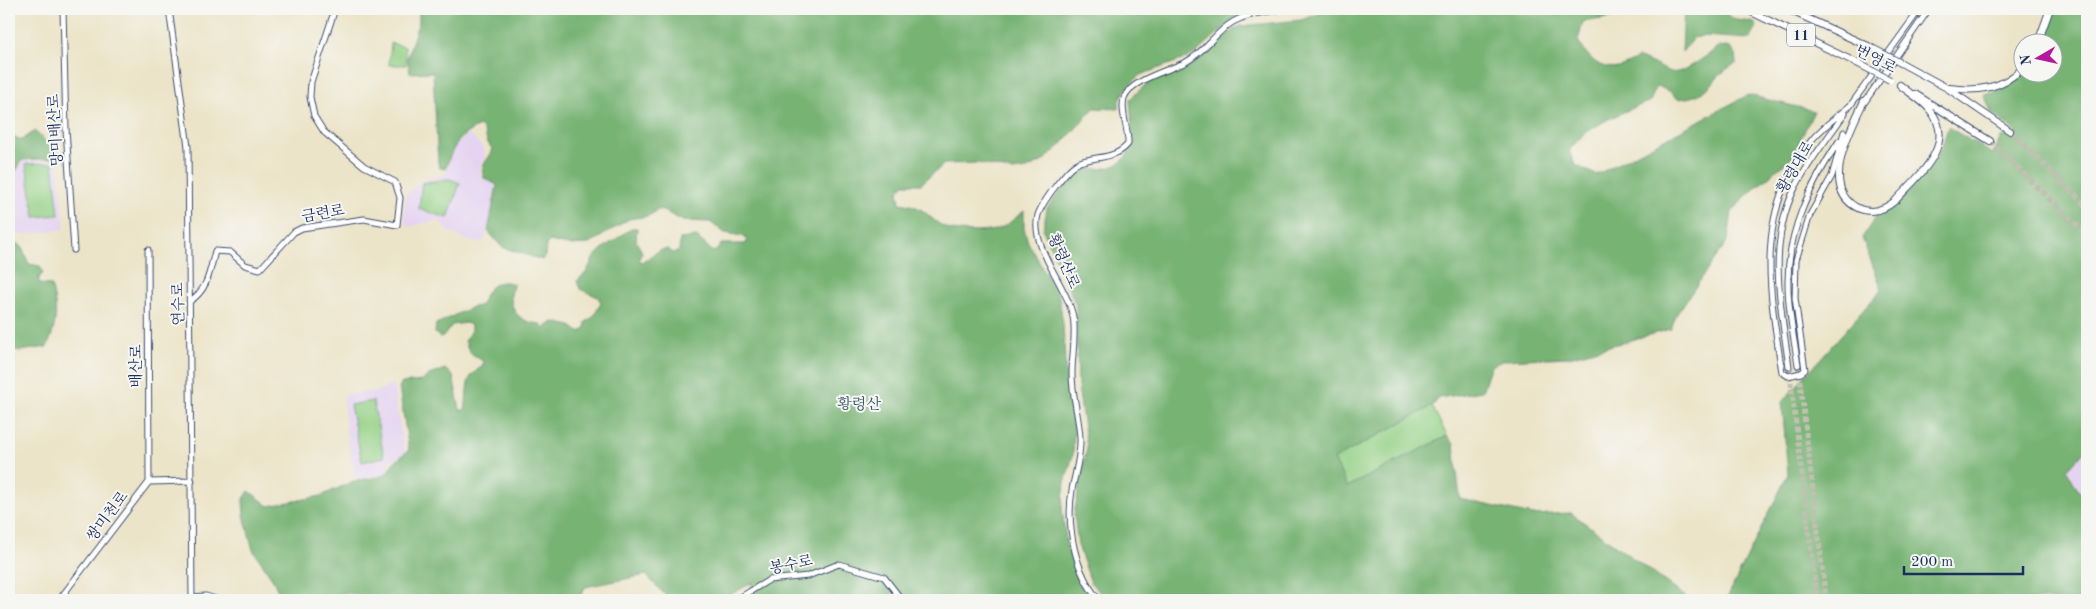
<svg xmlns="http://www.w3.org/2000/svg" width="2096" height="609" font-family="'Old Standard TT','Noto Serif KR',serif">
<rect width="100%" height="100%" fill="#f6f6f2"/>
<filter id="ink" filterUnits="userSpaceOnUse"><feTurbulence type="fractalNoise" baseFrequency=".02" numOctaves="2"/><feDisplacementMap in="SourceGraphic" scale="10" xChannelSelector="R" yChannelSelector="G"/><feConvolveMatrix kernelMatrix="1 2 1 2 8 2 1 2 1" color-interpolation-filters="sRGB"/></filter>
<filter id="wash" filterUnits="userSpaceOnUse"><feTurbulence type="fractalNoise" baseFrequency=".0096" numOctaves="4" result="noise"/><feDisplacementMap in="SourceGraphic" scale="20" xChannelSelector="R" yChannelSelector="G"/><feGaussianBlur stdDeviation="1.12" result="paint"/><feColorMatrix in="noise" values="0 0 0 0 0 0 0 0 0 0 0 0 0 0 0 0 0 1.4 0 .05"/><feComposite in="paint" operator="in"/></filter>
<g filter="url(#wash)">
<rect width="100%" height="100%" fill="#ece4c8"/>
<path fill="#e5d3f1" d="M469,134L482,147L486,158L481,163L480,177L492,183L496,189L486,236L482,243L468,241L448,231L439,220L408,227L404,219L406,194L423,180L445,175L454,146Z
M23,161H57L65,229L33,234L11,235L9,174L17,172Z
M393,383L405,454L389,462L385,474L358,479L355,476L346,430L343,398L349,394L378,391Z
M2087,450V493L2080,491L2068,470Z"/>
<path fill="#94d186" stroke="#588072" d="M391,43L405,47L406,65H389Z
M53,163L59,215L35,217L26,164Z
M449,179L460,183L448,218L419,209L422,183Z
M373,401L384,457L362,462L350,405Z
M1432,406L1447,436L1347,487L1334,459Z"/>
<path fill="#77b373" stroke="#497168" d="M419,9H1270L1234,19L1197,52L1187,58L1140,75L1126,89L1119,101V109L1094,108L1060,146L1043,161L1027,169L1013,171L978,163L944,164L921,184H903L898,192L900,203C927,207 924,215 944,227C953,233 988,233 998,229C1007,226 1016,217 1024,211V228L1028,242L1044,271L1058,290L1063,324L1066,381L1074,431L1073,455L1065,482L1062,509L1067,547L1081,584L1092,600H747L753,582L721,600H670L646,575L585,587L579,600H362L358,594L342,593L335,600H282L272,578L253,550L244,515L243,500L249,491L269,506L321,496L354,481L379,477L387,473L393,463L409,450L399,387L402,383L422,381L429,375L445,369L453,376L460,410H465C469,389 462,379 483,366V361L470,353L465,341L471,330V325L466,323L452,325L443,337H439L435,333L436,324L470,308L481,305C484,300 483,297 486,293C491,284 504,279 513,284C513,289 511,292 511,296C511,315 524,323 541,324L543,329L553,322L571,326L579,332L585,329L586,322L594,316L601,303L598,297L580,289L577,281L586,273L594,257L602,249L632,228H637L636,241L642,252L639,259L641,262C652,259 653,250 668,249L673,253L679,251L680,239L697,237L713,252L717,250L721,244H746L747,240L743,236L725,233L710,222L683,221L660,209L648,216L629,219L589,244L568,245L550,241L546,245L545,256L542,260L502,247L488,231L497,185L484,178C479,163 489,161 493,149C485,143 487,132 480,126C459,134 452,149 446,168H440L438,163L433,72L410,73L407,58L419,21Z
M1326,9H1661L1583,22L1578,41C1594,68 1610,76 1638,58C1651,61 1659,68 1671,72C1682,76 1710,53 1720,46L1730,48L1736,55L1737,63C1708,77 1716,96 1678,99L1669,91L1657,86L1650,101C1620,114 1588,124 1569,151L1575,165L1596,175L1748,95L1814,111L1792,157L1746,196L1732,212L1728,240L1676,315L1671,329L1569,357L1504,360L1491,366L1482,391L1439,398L1432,406L1334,459L1347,487L1447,436L1454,444L1460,499L1532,515L1571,513L1690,600H1107L1091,583L1078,545L1074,514L1087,448L1078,386L1076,305L1043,230L1047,208L1079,168C1138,175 1133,144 1130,99L1151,80L1198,60L1233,30L1241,26L1301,20L1324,12Z
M1684,9H1725L1724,13L1737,20L1752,22L1757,25L1751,39L1703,36L1693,38L1682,52Z
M2055,9H2081L2079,12L2087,17V448L2067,470L2079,492L2087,494V600H1726L1788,474L1782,402L1882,289L1862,238L1878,213L1898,203L1933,163L1942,147L1948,127L1993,154L2001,137L2017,133L1991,112L1984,94L1994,93L2024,73L2054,72V42H2043Z
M35,131L60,155L57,158L22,160L16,171L9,173V163L14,152L12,146H9V135L22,140Z
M9,235L11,240L22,247L29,264L40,266L43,273L39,278V284L51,285C58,308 57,325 47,347L20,351L9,348Z"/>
</g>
<g filter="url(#ink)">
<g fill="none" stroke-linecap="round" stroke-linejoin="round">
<path stroke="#c2c0b3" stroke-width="5" stroke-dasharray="5 2.5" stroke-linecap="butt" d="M1798,365L1826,600
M1789,367L1817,600"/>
<path stroke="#c2c0b3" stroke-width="6" stroke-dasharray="6 3" stroke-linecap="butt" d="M2010,131L2087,207
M1990,141L2087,235"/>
<g stroke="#3a4a6e" stroke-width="7">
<path id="secondary" d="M63,9L66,129L74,250
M169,9L188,147L192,600
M1864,103L1929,9
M1850,106L1920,9
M1844,132L1832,176L1810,215L1796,260L1795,298L1805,370L1801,373L1788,376L1782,372C1769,290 1754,211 1811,141C1822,127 1838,116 1851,105
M148,250L149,482
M190,301C208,290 210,270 215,251L230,252L245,265L260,269L294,232L302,228L364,219L397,225L400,198L395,182L364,166L324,132L314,116L310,97L311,82L335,9
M1798,365C1794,339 1788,311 1788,285C1787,230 1810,186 1839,141
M1789,367C1781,307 1767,247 1794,190C1808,162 1828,138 1845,113
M192,597L206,596L219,600
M59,600L149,482L192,481
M736,600L769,580L808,576L839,564L884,577L898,595L899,600
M1099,600C1075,573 1066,526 1072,490C1075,473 1081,456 1080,438C1079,416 1072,396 1072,374C1072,358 1075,341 1074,325C1073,290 1029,250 1038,215C1042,203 1068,166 1080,162C1097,156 1116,159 1128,144C1129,130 1120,112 1124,98C1130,80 1170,70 1186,62C1205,52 1215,32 1233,22C1246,14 1266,12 1281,9"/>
</g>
<g stroke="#3a4a6e" stroke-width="8">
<path id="highway" d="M1745,9L1857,63
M1787,9L1868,46
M2038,42L2050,9
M1901,63L1947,88L2010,131
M1949,88C1978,92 2002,89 2024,67
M1915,94L1990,141
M1864,101C1851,128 1817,191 1860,209C1874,214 1886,209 1896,200C1918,176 1958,144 1930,110C1922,100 1909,93 1900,85"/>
</g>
<use href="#secondary" stroke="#fff" stroke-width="5"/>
<use href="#highway" stroke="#fff" stroke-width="6"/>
<g stroke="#3a4a6e" stroke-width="8" stroke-linecap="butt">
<path id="highway-bridge" d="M1868,46L1901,63
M1857,63L1890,80"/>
</g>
<use href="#highway-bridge" stroke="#fff" stroke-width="6"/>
</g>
</g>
<g text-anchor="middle" stroke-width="4" stroke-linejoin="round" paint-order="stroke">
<rect fill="#f6f6f2" stroke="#5d6b8a" stroke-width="1" x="1787" y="23.5" width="28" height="23" rx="4"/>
<g font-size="14" font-weight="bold" fill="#1b2f5e">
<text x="1801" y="40">11</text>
</g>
<g font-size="15" fill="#1b2f5e" stroke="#f6f6f2">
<text transform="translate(1876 59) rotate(27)" y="5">번영로</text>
<text transform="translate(55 130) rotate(-93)" y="5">망미배산로</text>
<text transform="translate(1795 167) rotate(-60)" y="5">황령대로</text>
<text transform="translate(323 213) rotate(-10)" y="5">금련로</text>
<text transform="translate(1064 261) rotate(67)" y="5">황령산로</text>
<text transform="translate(178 304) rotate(-91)" y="5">연수로</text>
<text transform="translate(136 366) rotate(-90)" y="5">배산로</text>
<text transform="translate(107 516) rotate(-53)" y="5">쌍미천로</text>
<text transform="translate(791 564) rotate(-12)" y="5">봉수로</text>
</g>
<g font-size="15" fill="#395868" stroke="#f6f6f2">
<text x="859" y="409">황령산</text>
</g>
</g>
<rect width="2096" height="609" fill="none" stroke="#f6f6f2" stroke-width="30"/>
<g transform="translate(2038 58) rotate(261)"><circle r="24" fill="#f6f6f2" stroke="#9ea6b7"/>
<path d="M0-4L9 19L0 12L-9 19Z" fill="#b5179e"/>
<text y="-8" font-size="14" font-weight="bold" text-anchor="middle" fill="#1b2f5e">N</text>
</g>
<path d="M1904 566v8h119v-8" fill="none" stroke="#1b2f5e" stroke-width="2.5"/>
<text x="1911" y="566" font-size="15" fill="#1b2f5e" stroke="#f6f6f2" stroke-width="4" paint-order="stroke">200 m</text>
</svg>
